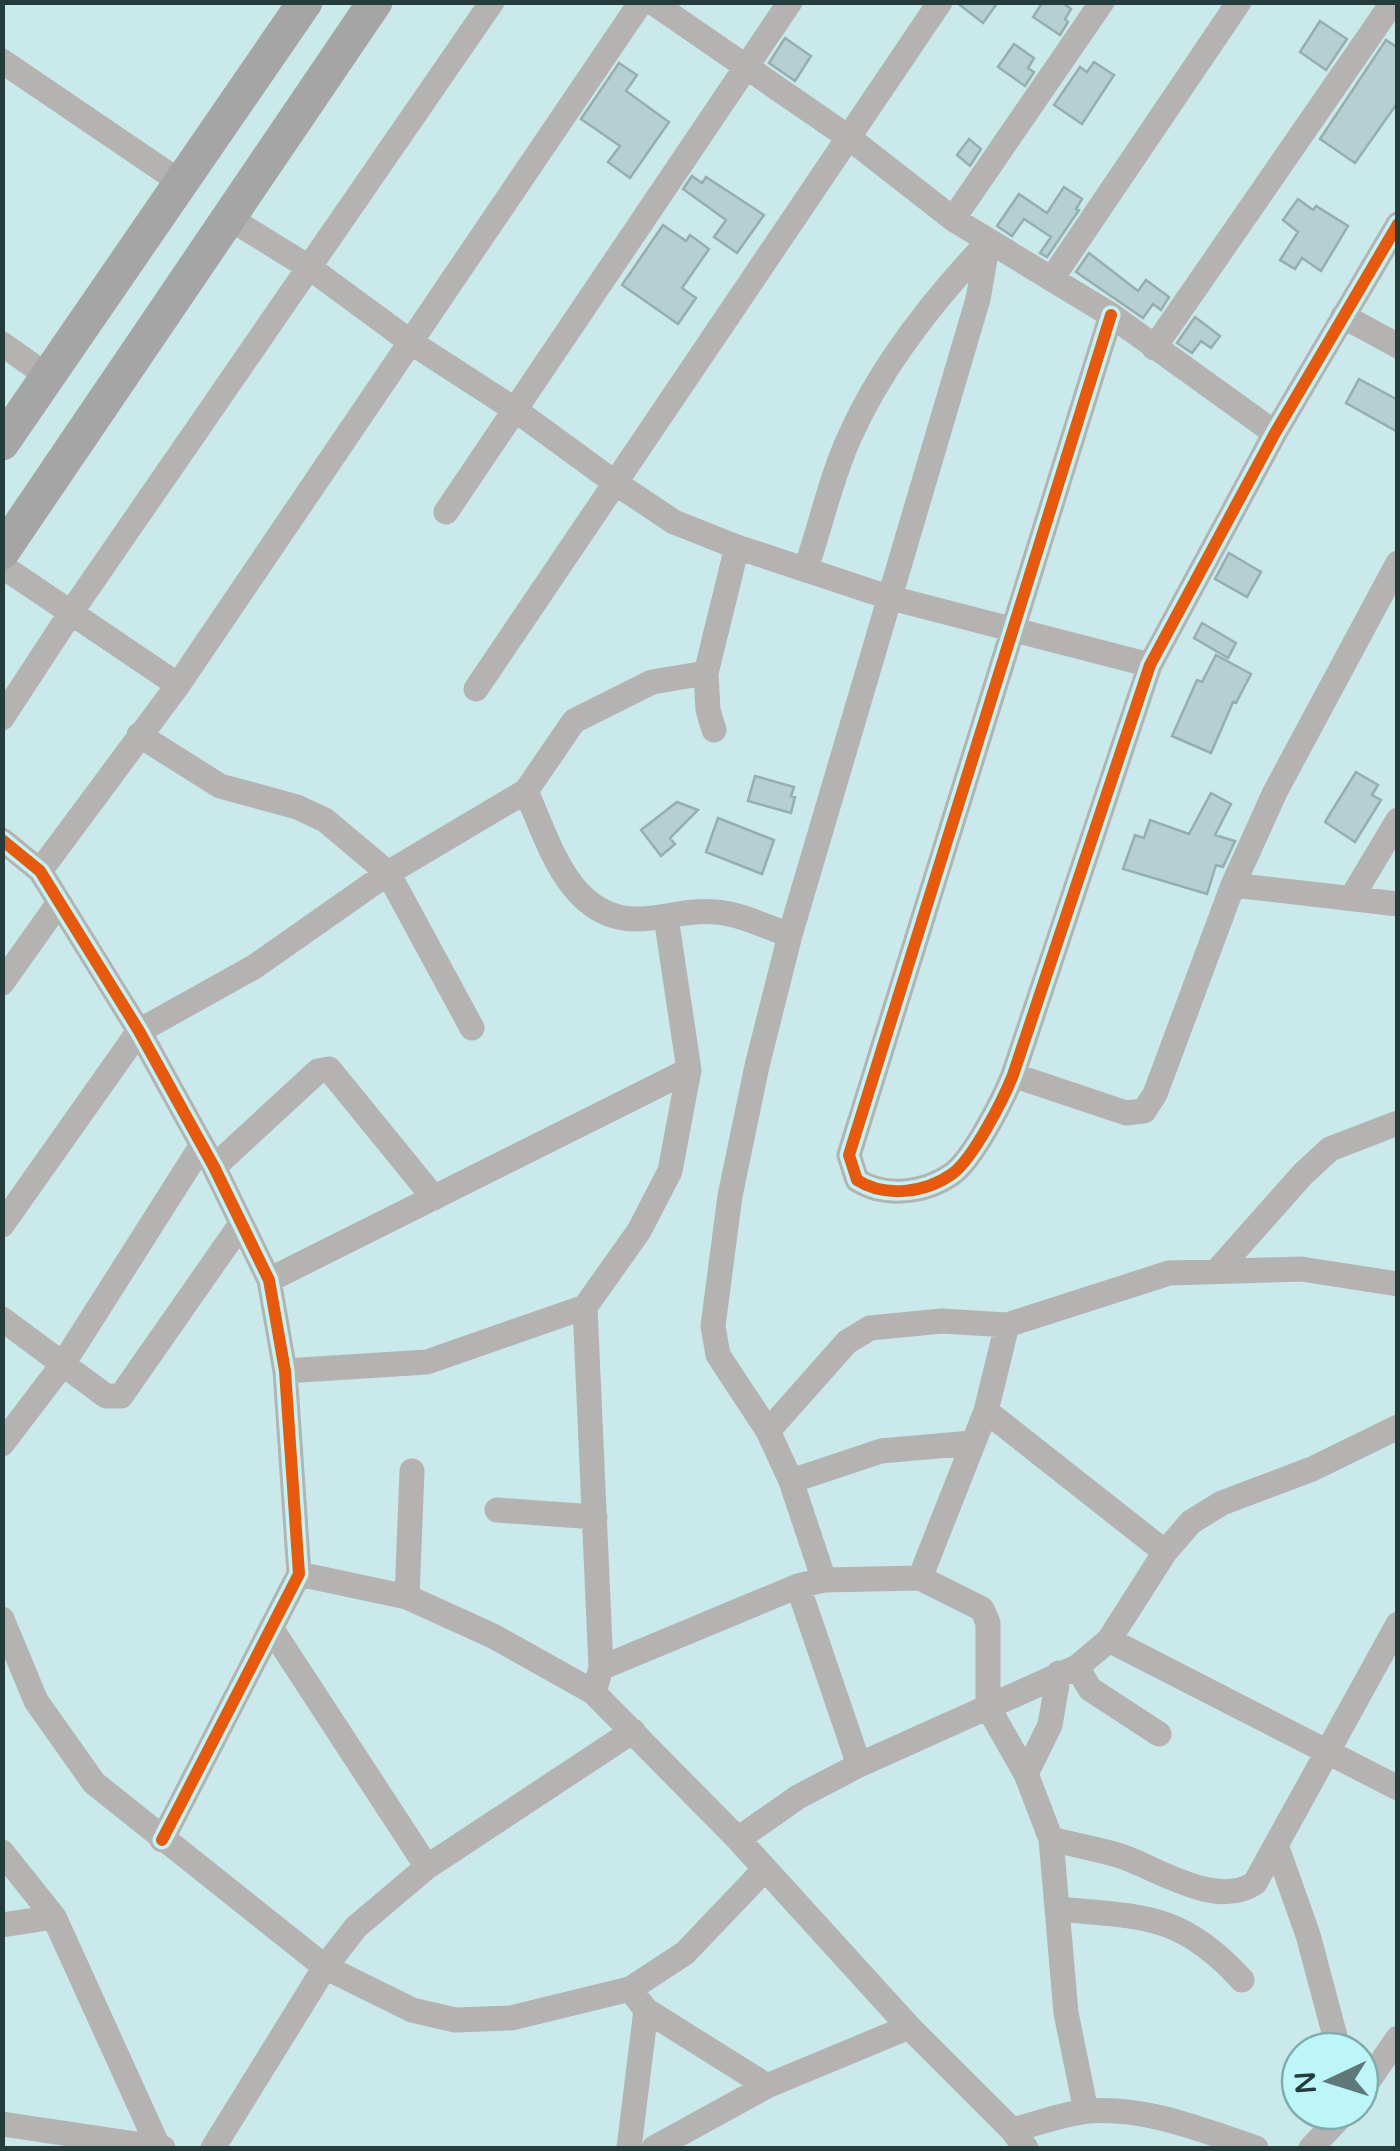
<svg xmlns="http://www.w3.org/2000/svg" width="1400" height="2151" font-family="'Varela Round',sans-serif">
<rect width="100%" height="100%" fill="#cae9eb"/>
<path fill="#b6cfd1" stroke="#96aeb0" stroke-width="2.5" d="M956,2H998L983,23Z
M1043,2H1062L1071,9L1065,19L1068,22L1060,35L1033,17Z
M1320,21L1347,39L1326,70L1300,52Z
M785,38L811,56L795,81L769,63Z
M1386,40L1398,48V102L1355,163L1320,139Z
M1014,44L1034,58L1028,68L1034,72L1025,86L998,67Z
M1094,62L1114,75L1082,124L1054,105L1080,67L1087,72Z
M619,63L637,75L626,91L669,122L630,178L608,162L620,146L581,119Z
M969,139L981,149L970,166L957,155Z
M692,176L702,183L706,177L764,215L737,253L714,237L726,220L683,189Z
M1064,187L1082,199L1076,209L1079,210L1047,257L1040,253L1051,237L1024,219L1012,236L997,226L1019,194L1047,213Z
M1298,199L1313,210L1316,206L1348,226L1321,271L1302,258L1295,269L1280,260L1298,232L1283,220Z
M663,225L686,241L690,235L709,249L682,288L696,298L678,324L622,285Z
M1089,253L1138,291L1146,280L1169,297L1161,310L1153,304L1143,318L1076,272Z
M1195,317L1220,336L1211,348L1201,341L1192,353L1177,343Z
M1359,379L1398,400V432L1346,403Z
M1229,553L1261,572L1247,597L1215,579Z
M1202,623L1236,643L1228,658L1194,638Z
M1216,655L1251,674L1236,703L1233,702L1211,753L1172,736L1197,680L1202,682Z
M1356,772L1378,785L1372,795L1381,800L1355,842L1325,822Z
M755,776L794,787L791,796L795,797L791,813L748,801Z
M1211,793L1231,804L1215,835L1235,841L1223,867L1216,865L1207,894L1123,869L1135,835L1144,838L1150,820L1189,834Z
M677,802L698,810L670,838L675,844L661,856L641,830Z
M718,818L774,840L762,874L706,852Z"/>
<g fill="none" stroke-linecap="round" stroke-linejoin="round">
<path stroke="#b5b3b2" stroke-width="25" d="M652,2L848,137L953,219L1111,315L1275,433
M2,61L183,184
M229,218L310,268L412,343L514,409L614,482L674,522L737,547L891,598L1150,665
M953,219L1102,2
M1053,277L1239,2
M1111,315L849,1155L857,1180C885,1198 925,1193 952,1174C973,1159 1003,1100 1013,1075L1150,665L1275,433L1398,224
M1343,316L1398,346
M2,344L49,377
M1154,348L1393,2
M446,512L790,2
M2,566L178,685
M806,568C821,525 831,477 850,436C882,364 935,298 988,242
M706,673L708,710L714,730
M476,689L940,2
M2,718L72,611L492,2
M139,735L220,786L297,807L325,820L388,873L472,1028
M526,791C549,843 570,922 640,919C665,918 691,909 716,912C741,914 766,927 790,935
M2,840L40,871L139,1031L214,1167L269,1280L285,1371L299,1574L162,1840
M40,871L178,685L641,2
M1233,885L1398,904
M1352,897L1398,820
M2,983L58,904
M1013,1075L1126,1113L1144,1111L1155,1094L1233,885L1275,792L1398,563
M214,1167L318,1071L329,1069L434,1198
M2,1225L139,1031L254,967L388,873L526,791L574,721L652,682L706,673L737,547
M1216,1272L1303,1174L1330,1149L1398,1123
M269,1280L689,1070
M2,1319L106,1396H121L241,1224
M285,1371L427,1362L585,1307
M986,1411L1165,1552
M768,1431L718,1355L713,1326L730,1196L757,1066L790,935L978,299L988,242
M2,1444L63,1364L202,1145
M791,1481L881,1451L971,1443
M497,1510L595,1517
M299,1574L407,1597L493,1636L593,1692L738,1839L909,2027L1012,2130L1026,2148
M920,1578L986,1411L1007,1325
M824,1580L791,1481L768,1431L847,1342L870,1328L942,1321L1007,1325L1169,1273L1301,1269L1398,1284
M798,1586L859,1765
M407,1597L412,1471
M2,1619L36,1701L94,1783L325,1967L412,2010L455,2020L511,2018L630,1989L685,1953L764,1870
M271,1628L427,1867
M1109,1640L1398,1788
M1077,1667L1090,1689L1159,1734
M601,1668L798,1586L824,1580L920,1578L982,1609L988,1623V1707L1026,1774L1051,1839L1066,2013L1086,2111
M597,1682L601,1668L585,1307L639,1231L670,1171L689,1070L666,917
M1026,1774L1050,1725L1059,1673
M738,1839L798,1797L859,1765L1077,1667L1109,1640L1165,1552L1191,1522L1222,1503L1312,1469L1398,1427
M1051,1839C1074,1845 1098,1849 1121,1856C1160,1870 1217,1909 1255,1883L1398,1624
M1276,1845L1308,1935L1339,2051
M2,1852L54,1917L158,2146
M1058,1909C1143,1917 1181,1913 1242,1980
M2,1925L54,1917
M646,2010L767,2086
M1360,2093L1398,2038
M2,2124L163,2148
M1012,2130C1037,2124 1064,2113 1089,2111C1147,2107 1202,2130 1256,2148
M213,2148L325,1967L356,1927L427,1867L633,1731
M629,2148L646,2010L630,1989
M654,2148L767,2086L909,2027
M1311,2148L1346,2111"/>
<path stroke="#a5a5a5" stroke-width="35" d="M2,443L305,2
M2,552L375,2"/>
<g stroke="#bdf6f8" stroke-width="19">
<path id="cycleway" d="M1111,315L849,1155L857,1180C885,1198 925,1193 952,1174C973,1159 1003,1100 1013,1075L1150,665L1275,433L1398,224
M2,840L40,871L139,1031L214,1167L269,1280L285,1371L299,1574L162,1840"/>
</g>
<use href="#cycleway" stroke="#e8590c" stroke-width="12"/>
</g>
<rect width="1400" height="2151" fill="none" stroke="#253c3d" stroke-width="10"/>
<g transform="translate(1330 2081) rotate(266)"><circle r="48" fill="#bdf6f8" stroke="#80acad" stroke-width="2.5"/>
<path d="M0-8L18 38L0 25L-18 38Z" fill="#5f797a"/>
<text y="-15" font-size="28" font-weight="bold" text-anchor="middle" fill="#253c3d">N</text>
</g>
</svg>
